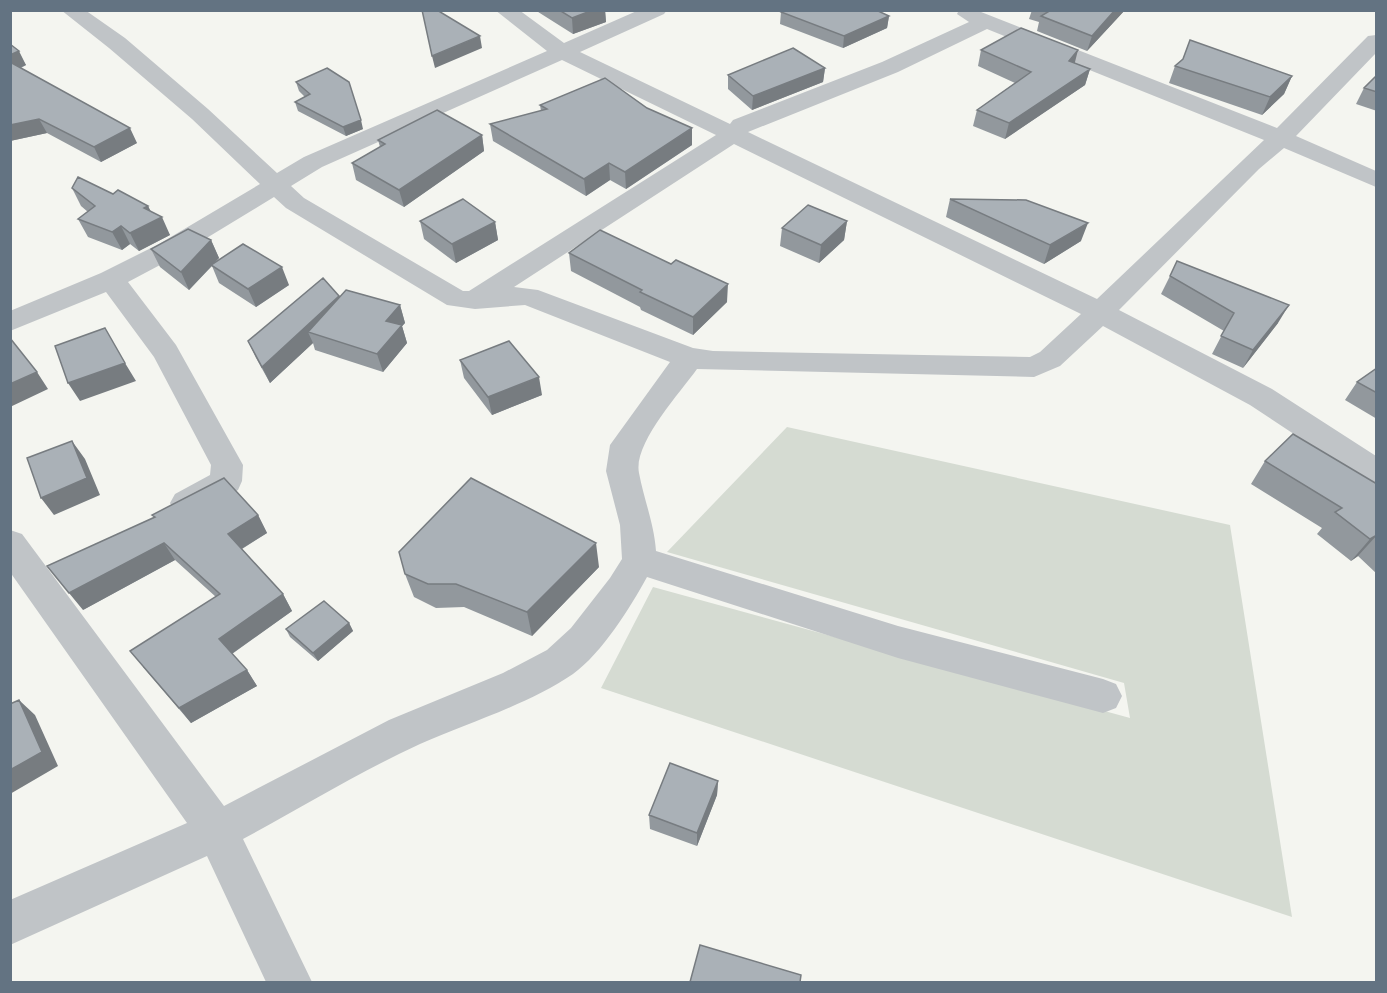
<svg xmlns="http://www.w3.org/2000/svg" width="1387" height="993" font-family="Ubuntu,sans-serif">
<rect width="100%" height="100%" fill="#f4f5f0"/>
<path fill="#d5dbd2" d="M787,427L1230,525L1292,917L601,688L653,587L1130,718L1124,683L667,552Z"/>
<g fill="none" stroke-linecap="round" stroke-linejoin="round">
<path fill="#c0c4c7" fill-rule="evenodd" d="M61,10H85L125,38L208,109L277,173L304,157L547,51L495,10H519L564,43L639,10H667L664,14L580,52L730,124L733,120L882,62L969,22L957,14L959,10H976L1277,128L1368,36L1376,35V53L1296,136L1376,171V187L1284,148L1259,169L1119,310L1272,389L1376,456V484L1365,481L1250,405L1103,326L1060,366L1034,377L697,369C679,394 633,444 639,473C644,500 654,523 656,551L898,626L1103,679L1116,684L1122,696L1116,708L1103,713L898,658L647,577C630,608 602,653 573,674C529,704 468,723 420,744C359,772 301,808 243,839L312,982H266L207,856L10,945V900L187,823L10,572V530L22,534L224,806L389,720L503,673L547,650L571,628L610,578L622,559L620,525L606,471L610,445L670,362L525,305L475,309L447,305L286,208L274,197L177,256L128,282L176,345L243,465L242,481L238,490L199,512L187,516L175,512L170,503L175,494L210,475L211,465L154,357L106,292L10,331V311L101,273L159,244L260,184L192,119L109,48ZM987,29L1264,140L1097,299L748,132L898,72ZM562,60L716,135L469,291H463L304,198L291,186L322,167ZM734,144L1081,314L1040,352L1030,357L713,351L693,348L538,290L514,287Z"/>
</g>
<path fill="#92989d" d="M535,10H605L606,22L573,34Z
M1032,10H1125L1087,51L1037,31L1039,22L1029,19Z
M781,12L889,16L887,28L843,48L780,24Z
M10,44L26,65L21,68L137,143L101,162L47,133L10,141Z
M981,50L1075,63L1090,69L1085,85L1005,139L973,126L977,110L1015,83L978,66Z
M1175,66L1292,76L1284,94L1262,115L1169,83Z
M825,68L823,82L752,110L728,89V75Z
M1377,75V111L1356,104L1364,88Z
M296,82L363,129L346,136L298,111L295,102L305,97L299,91Z
M540,105L692,145L626,189L610,180L586,196L493,141L490,124L541,111Z
M482,135L484,151L404,207L356,180L352,163L380,147L378,140Z
M72,188L113,194L148,206L151,212L170,235L139,251L130,244L122,250L88,237L78,219L88,212L81,206Z
M950,199L1081,241L1044,264L946,217Z
M420,221L495,222L498,240L456,263L424,239Z
M847,221L844,240L819,263L780,246L782,228Z
M211,240L219,258L213,264L289,285L256,307L219,283L212,266L189,290L160,267L151,249Z
M569,253L727,302L693,335L641,310L640,307L571,271Z
M1170,276L1278,323L1243,368L1212,354L1224,331L1161,294Z
M340,297L400,305L405,323L402,326L407,343L383,372L315,350L313,343L270,383L256,358L248,341Z
M460,360L542,395L492,415L464,378Z
M1377,368V419L1345,400L1357,382Z
M1265,461L1377,484V574L1358,556L1351,561L1317,534L1322,528L1251,484Z
M152,515H258L267,533L242,549L283,594L292,611L232,654L247,670L257,686L191,723L143,667L216,597L175,560L83,610L154,518Z
M599,567L532,636L464,607L436,608L414,597L405,574Z
M349,623L353,631L318,661L290,637L286,629Z
M718,781L717,795L697,846L650,829L649,815Z"/>
<path fill="#777c80" d="M593,10H605L606,22L573,34L572,18Z
M1115,10H1125L1087,51L1092,36Z
M889,16L887,28L843,48L844,36Z
M480,36L482,48L435,68L432,56Z
M1078,50L1074,66L1069,61Z
M19,51L26,65L10,72V55Z
M825,68L823,82L752,110L753,96Z
M1090,69L1085,85L1005,139L1009,123Z
M1292,76L1284,94L1262,115L1270,97Z
M39,119L47,133L10,141V125Z
M361,120L363,129L346,136L343,127Z
M130,128L137,143L101,162L94,147Z
M692,128V145L626,189L625,172Z
M482,135L484,151L404,207L399,190Z
M609,163L610,180L586,196L584,179Z
M148,206L155,220L162,217L170,235L139,251L130,233L144,208Z
M847,221L844,240L819,263L821,245Z
M495,222L498,240L456,263L452,244Z
M1088,223L1081,241L1044,264L1050,245Z
M121,226L130,244L122,250L112,232Z
M211,240L219,258L189,290L181,272Z
M282,267L289,285L256,307L248,289Z
M728,284L727,302L693,335V317Z
M339,296L321,336L308,332L313,343L270,383L262,367Z
M400,305L405,323L402,326L407,343L383,372L377,354L386,321Z
M1289,305L1278,323L1243,368L1253,350Z
M125,363L136,381L80,401L68,383Z
M37,372L48,389L10,407V384Z
M539,377L542,395L492,415L488,397Z
M72,441L85,459L100,495L54,515L41,498Z
M258,515L267,533L238,551L228,534Z
M1377,535L1358,556L1351,561L1370,539Z
M164,543L175,560L83,610L69,593Z
M596,543L599,567L532,636L527,612Z
M283,594L292,611L230,655L219,639Z
M349,623L353,631L318,661L313,653Z
M247,670L257,686L191,723L179,708Z
M19,700L35,715L58,766L10,794V770Z
M718,781L717,795L697,846V833Z"/>
<path fill="#aab1b7" stroke="#777c80" stroke-width="1.5" d="M422,10H437L480,36L432,56Z
M559,10H593L572,18Z
M783,10H876L889,16L844,36L781,12Z
M1051,10H1115L1092,36L1041,16Z
M1021,28L1078,50L1069,61L1090,69L1009,123L977,110L1031,72L981,50Z
M1190,40L1292,76L1270,97L1175,66L1183,59Z
M10,44L19,51L10,55Z
M793,48L825,68L753,96L728,75Z
M10,62L130,128L94,147L39,119L10,125Z
M327,68L349,82L361,120L343,127L295,102L310,94L296,82Z
M1377,75V92L1364,88Z
M605,78L647,108L692,128L625,172L609,163L584,179L490,124L547,109L540,105Z
M437,110L482,135L399,190L352,163L385,144L378,140Z
M78,177L113,194L118,190L148,206L144,208L162,217L130,233L121,226L112,232L78,219L95,206L72,188Z
M463,199L495,222L452,244L420,221Z
M950,199L1026,200L1088,223L1050,245Z
M808,205L847,221L821,245L782,228Z
M188,229L211,240L181,272L151,249Z
M600,230L671,264L676,260L728,284L693,317L640,292L642,290L569,253Z
M243,244L282,267L248,289L211,265Z
M1177,261L1289,305L1253,350L1221,336L1234,313L1170,276Z
M323,278L339,296L262,367L248,341Z
M346,290L400,305L386,321L402,325L377,354L308,332Z
M105,328L125,363L68,383L55,346Z
M10,338L37,372L10,384Z
M509,341L539,377L488,397L460,360Z
M1377,368V393L1357,382Z
M1293,434L1377,484V535L1370,539L1335,512L1342,508L1265,461Z
M72,441L87,478L41,498L27,458Z
M224,478L258,515L228,534L283,594L219,639L247,670L179,708L130,651L220,594L164,543L69,593L47,566L155,517L152,515Z
M471,478L596,543L527,612L456,584H428L405,574L399,552Z
M324,601L349,623L313,653L286,629Z
M19,700L42,752L10,770V704Z
M670,763L718,781L697,833L649,815Z
M700,945L801,975L800,982H690Z"/>
<rect width="1387" height="993" fill="none" stroke="#637382" stroke-width="24"/>
</svg>
